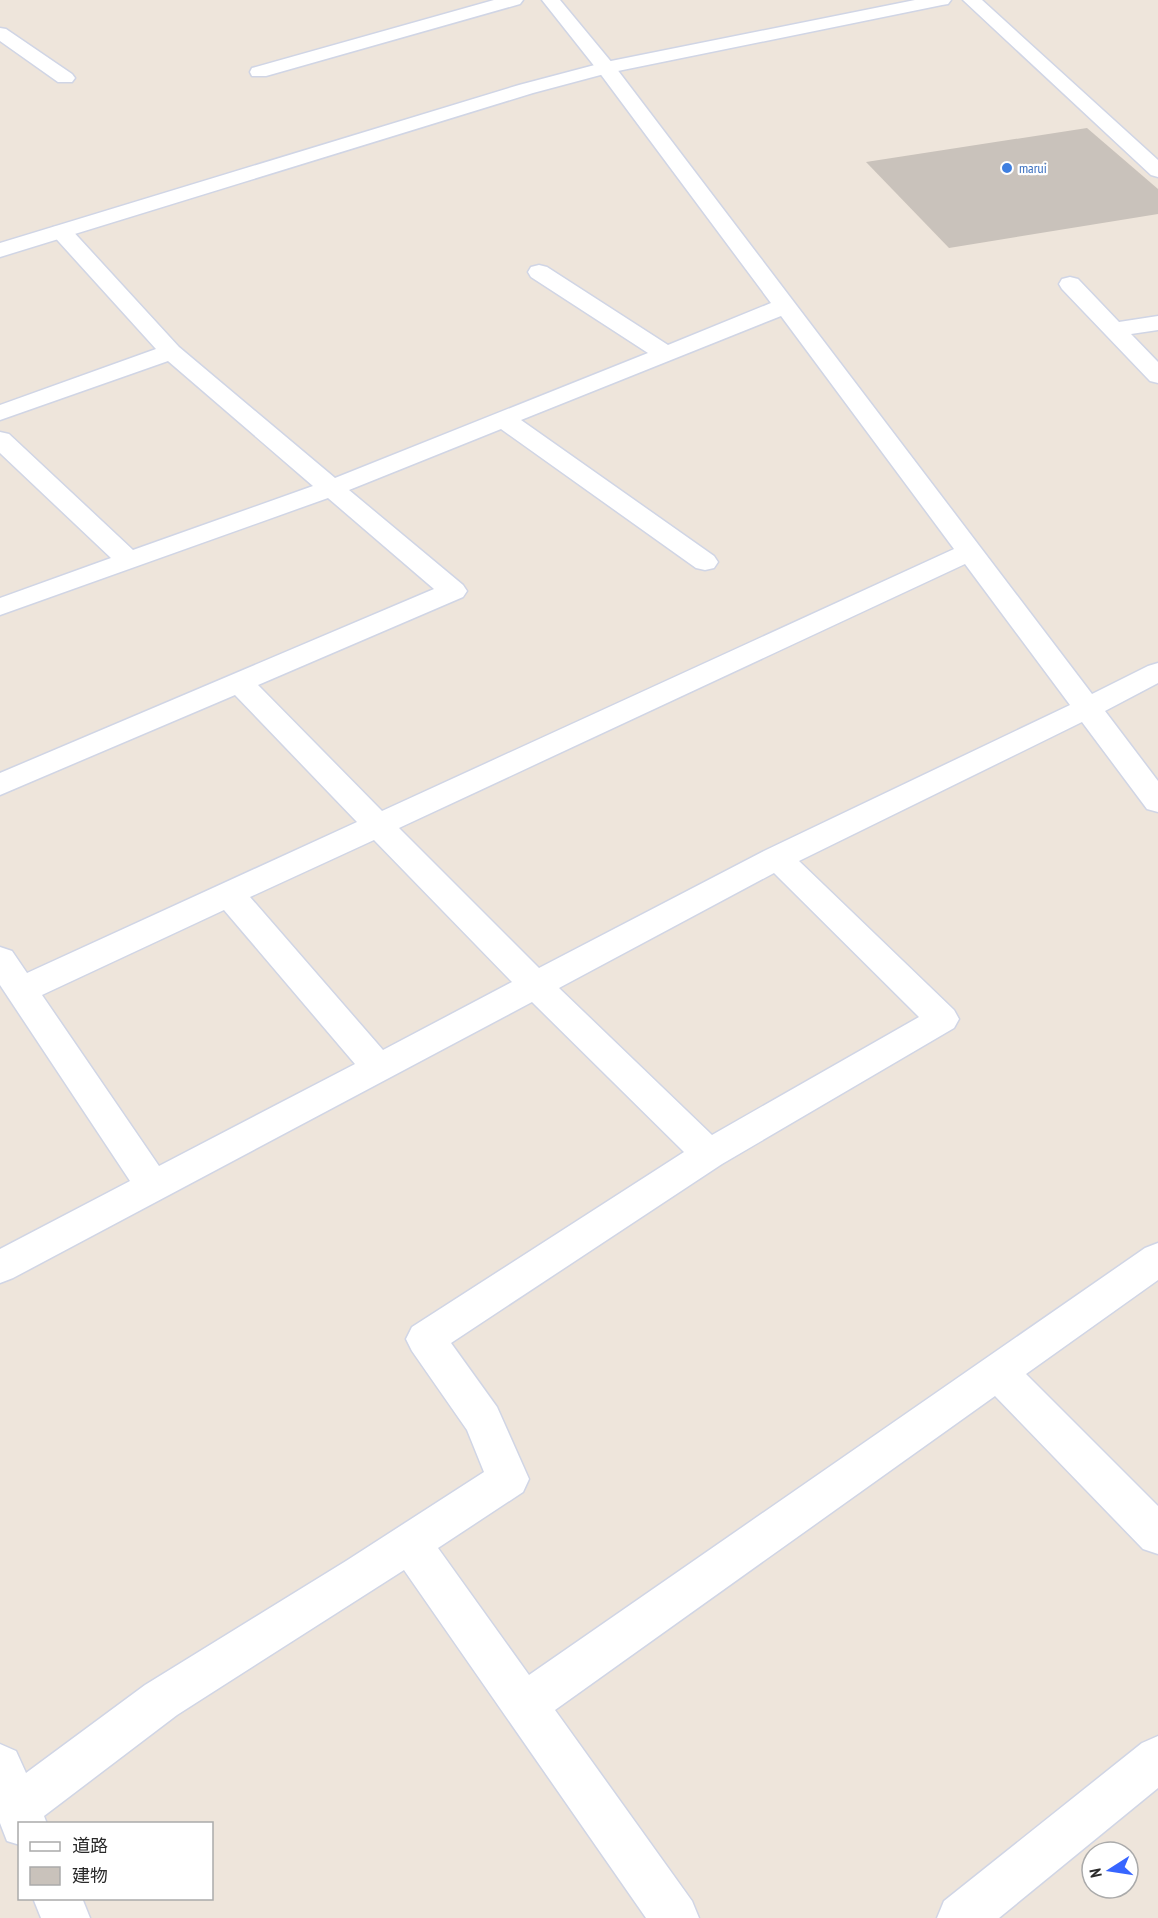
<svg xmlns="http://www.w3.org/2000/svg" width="1158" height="1918" font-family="'PT Sans Narrow','Noto Sans JP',sans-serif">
<rect width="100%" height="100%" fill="#eee5db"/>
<path fill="#c9c2bb" d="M1087,128L1158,189V214L949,248L866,162Z"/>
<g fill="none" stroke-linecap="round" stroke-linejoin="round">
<g stroke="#d0d5e5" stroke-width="3">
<path id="street" d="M494,0H523L520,4L266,76H252L250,72L252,68Z
M542,0H560L613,64L1092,694L1148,666L1158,663V683L1105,711L1158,781V812L1147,809L1082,722L799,861L954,1010L959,1019L954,1028L722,1164L451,1343L497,1407L529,1479L523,1492L438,1548L529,1675L1145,1248L1158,1243V1280L1026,1374L1158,1506V1554L1143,1549L995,1396L555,1710L692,1901L699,1918H646L404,1570L177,1715L44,1816L47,1824H20V1845L7,1841L0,1823V1744L16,1751L26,1773L145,1685L346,1561L484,1472L467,1430L412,1351L406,1339L412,1327L684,1152L532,1002L13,1278L0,1283V1249L130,1181L0,985V947L12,951L27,973L357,822L235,695L0,795V773L434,589L328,498L0,615V598L111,558L0,453V432L9,434L133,550L313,486L168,361L0,420V405L156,349L50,232L53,227L61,226L69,227L179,347L335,478L648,353L531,277L528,272L531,267L539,265L547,267L668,345L771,303L599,72ZM781,316L954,549L382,811L258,685L463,597L467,591L463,585L349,490L501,429L696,568L705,570L714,568L718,562L714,556L521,420ZM965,564L1070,705L766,850L539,968L399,828ZM374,840L512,982L383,1050L250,897ZM774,873L919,1017L712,1135L559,988ZM224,910L355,1064L159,1166L42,995Z
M963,0H982L1158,160V177L1151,175Z
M0,28L6,29L72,74L75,78L72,82H58L0,41Z
M1070,277L1078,279L1119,322L1158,316V330L1131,334L1158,362V383L1150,381L1062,289L1059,284L1062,279Z
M1158,1736V1788L999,1918H937L944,1901L1142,1743Z
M33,1898H82L90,1918H41Z"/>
</g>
<g stroke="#d0d5e5" stroke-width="3">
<path id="secondary" d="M915,0H951L948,4L942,5L608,73L533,93L0,257V243L519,85L606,62Z"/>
</g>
<use href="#street" fill="#fff" fill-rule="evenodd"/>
<use href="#secondary" fill="#fff" fill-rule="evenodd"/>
</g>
<circle fill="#3f7fe0" stroke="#fff" stroke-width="2" cx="1007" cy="168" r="6"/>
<g text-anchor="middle" stroke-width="4.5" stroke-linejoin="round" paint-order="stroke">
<g font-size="14" fill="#366cbe" stroke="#fff" text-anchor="start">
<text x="1019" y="173">marui</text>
</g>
</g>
<rect x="18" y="1822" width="195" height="78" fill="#ffffff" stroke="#aaaaaa" stroke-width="1.5"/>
<rect x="30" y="1842" width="30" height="9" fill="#ffffff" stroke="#aaaaaa" stroke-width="1.5"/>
<text x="72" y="1852" font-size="18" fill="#2a2a2a">道路</text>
<rect x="30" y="1867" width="30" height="18" fill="#c9c2bb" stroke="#aaaaaa" stroke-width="1.5"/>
<text x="72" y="1882" font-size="18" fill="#2a2a2a">建物</text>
<g transform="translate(1110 1870) rotate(258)"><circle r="28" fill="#ffffff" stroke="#aaaaaa" stroke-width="1.5"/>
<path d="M0-4.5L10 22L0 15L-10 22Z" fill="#3765ff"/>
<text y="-9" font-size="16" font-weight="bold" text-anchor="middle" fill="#2a2a2a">N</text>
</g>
</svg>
